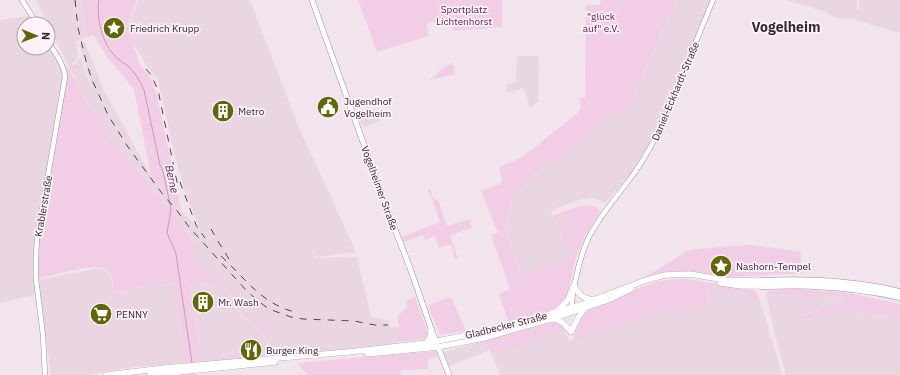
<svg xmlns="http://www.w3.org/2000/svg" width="900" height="375" font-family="'IBM Plex Sans',sans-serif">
<rect width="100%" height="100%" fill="#f1e4ed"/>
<path fill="#ead6e2" d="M36,0H81L87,37L79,40L76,43L78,56L77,59L72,64V65L75,64L80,57L82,58V61L87,77L93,91L79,44L85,42L104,91L151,176L201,232L184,189L174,152L158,80L147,66L132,41L130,22L138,0H250L297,123L356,252L315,257L313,251H312L314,258L357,257L371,317L390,321V327H398L399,342L359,350L291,357L268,336L212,277L209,278L190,256V254L197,248L174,215L172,209L167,206L147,184L118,148L87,103Z
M676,0H711L677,84L654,136L630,174L605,203L597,199L590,198L582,199L551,210L553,219L559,220L561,224L567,244L571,252V258L520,277L505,230L511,200L529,180L543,167L631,101Z
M786,0H857V10H858L859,8V0H900V33L852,19L837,18L827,14V12Z
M31,15L37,24H24V48H48V42L65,73L36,240L38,294L0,303V20L28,16Z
M517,56H539L538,102L530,108L524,88L507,93L506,85L516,82Z
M378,113L381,121L364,127L363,125L361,124L359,119Z
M99,268L103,269L107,272L110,275L112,282V292L173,283L182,335L185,363L148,366H144L124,368L88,375H51L38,280Z
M674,279L692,280L754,290L755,291L758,296L769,330L782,375H500L490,350L449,366L444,352L546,324L555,322L565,328L569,341L574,339L577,325L596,306L655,282Z
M211,281L236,309L262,335L275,346L280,352L283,357L201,364L190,284Z
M766,294L844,298V306L826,309L813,312L801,317L802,320L834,312L890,315L900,317V375H786L774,331Z"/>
<path fill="#f1cee5" d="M81,0H137L129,22L132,40L140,65L151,79L157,96L181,209L151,176L134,89L107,57L94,35L87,37Z
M358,0H502V27L454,31L448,18L427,24L428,36L377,52Z
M601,0H676L631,101L543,167L529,180L511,200L505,230L520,276L571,258C571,251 569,245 562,241C564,233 562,227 559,220L553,219V216C564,212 594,197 600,212L585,236L576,257L568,293L564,300L555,308L546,313L509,323L499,294L510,289L491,235L498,233L481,191L500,184L502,180L499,167L521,158L573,117C580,111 584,108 578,99L585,97L586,5H600Z
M453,63L455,74L430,80L444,67Z
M68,67L87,103L118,148L147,184L167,206L172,209L174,215L197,248L190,254L191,256L209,278L212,277L235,302L267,332L268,336L291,357H283C278,346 266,339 258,330C242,314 226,298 211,281L190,284L201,364L196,372L197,375H186L182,335L173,283L112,292C114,282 113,272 103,268C94,264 47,275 38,280V251L40,230L60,118L66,85L65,69Z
M428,189H430L433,198L439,201L447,226L470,219L472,228L450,235L458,258L455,259L451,244L439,248L435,236L425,240L423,235L403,242L401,237L440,222L433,201L432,199Z
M751,245L788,250L801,252V267L805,273L729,277L689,271H679L663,272L652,275L638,281L670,262L688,250L719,247Z
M674,279L692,280L738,288L752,289L757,293L759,300L752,301L749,293L705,288L708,305L656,314L574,339C575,329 579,316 588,310L636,289L655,282Z
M795,289L849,293L900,304V317L890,315L834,312L802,320L801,317C815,311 829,308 844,306V298L766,294L767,292L770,291Z
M415,297L427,330L428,337L425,339L399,342L398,315L407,307L406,301Z
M451,297L466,331L440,335L428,305Z
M555,322L561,324L564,328L492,354L486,340Z
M435,351L441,355L428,360V369L401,370V375H308L297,363Z"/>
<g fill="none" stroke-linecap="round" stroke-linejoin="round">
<path stroke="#c59ab7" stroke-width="1" d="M99,0C96,18 102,42 114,55C119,60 124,63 129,67C136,74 140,81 144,90L160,165L163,171L171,209L167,233L169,238L174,248L176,254L192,363"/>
<g stroke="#9e929a" stroke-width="5.5">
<path id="tertiary" d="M22,0L37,24
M571,308C574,284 578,261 588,239C599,216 617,197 632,176C644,160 653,143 662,125L713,0
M45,375L43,335L36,279V257L37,239L65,77C64,64 55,53 48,42"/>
</g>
<g stroke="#9e929a" stroke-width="6">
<path id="secondary" d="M312,0L386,206L410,268L433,334L449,375"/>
</g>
<g stroke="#9e929a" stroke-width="6">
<path id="primary" d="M720,283L742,286H761
M574,285C579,295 581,297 592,300
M557,311L567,301L574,285
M553,319C563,321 565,325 571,332L578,318L585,308
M427,343L430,338L431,330
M367,354L438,347L484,338L561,316L608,300L631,289
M106,375L165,368L348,352L427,343L509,327L580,305L646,280L665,275L690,274L725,280L761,281
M150,375L275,362"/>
</g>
<g stroke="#9e929a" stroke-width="7">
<path id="trunk" d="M761,281C808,279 854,281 900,292
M761,286C779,286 796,285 814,286C843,287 872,291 900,297"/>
</g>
<use href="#tertiary" stroke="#fff" stroke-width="4.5"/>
<use href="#secondary" stroke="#fff" stroke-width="5"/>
<use href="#primary" stroke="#fff" stroke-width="5.5"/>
<use href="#trunk" stroke="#fff" stroke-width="6"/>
<path stroke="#4c464a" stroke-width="1" stroke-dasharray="7 7" stroke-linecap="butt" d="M75,0L78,28L87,65L93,82L108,115L128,147L161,192L178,212L189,227L245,289L258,301L269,309L291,317L303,319L354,321L375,325H388
M146,69L151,75L158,90L178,187
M180,182L196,225L205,238
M211,229L219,243L229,259
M221,256C247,280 261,304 298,313"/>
</g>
<defs>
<g id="sight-disc" transform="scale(1.15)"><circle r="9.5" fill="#606708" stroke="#fff1fa"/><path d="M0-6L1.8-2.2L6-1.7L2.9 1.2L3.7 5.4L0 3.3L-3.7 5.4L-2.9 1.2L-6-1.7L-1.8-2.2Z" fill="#fff"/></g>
<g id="civic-disc" transform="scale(1.15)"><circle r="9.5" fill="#606708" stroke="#fff1fa"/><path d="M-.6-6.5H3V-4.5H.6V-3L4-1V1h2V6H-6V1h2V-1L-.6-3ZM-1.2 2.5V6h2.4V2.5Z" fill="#fff"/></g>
<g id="building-disc" transform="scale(1.15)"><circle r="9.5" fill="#606708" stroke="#fff1fa"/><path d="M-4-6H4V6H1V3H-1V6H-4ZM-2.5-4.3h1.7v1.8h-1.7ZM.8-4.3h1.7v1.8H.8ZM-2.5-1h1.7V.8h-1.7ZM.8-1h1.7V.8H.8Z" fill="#fff"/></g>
<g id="supermarket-disc" transform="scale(1.15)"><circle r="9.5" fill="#606708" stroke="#fff1fa"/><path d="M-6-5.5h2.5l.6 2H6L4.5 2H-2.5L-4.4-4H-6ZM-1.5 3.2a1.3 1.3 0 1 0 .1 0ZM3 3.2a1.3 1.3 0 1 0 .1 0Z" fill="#fff"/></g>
<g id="restaurant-disc" transform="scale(1.15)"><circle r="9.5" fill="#606708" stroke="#fff1fa"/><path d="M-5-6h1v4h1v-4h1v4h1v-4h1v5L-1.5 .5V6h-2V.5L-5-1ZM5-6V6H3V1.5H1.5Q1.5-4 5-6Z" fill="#fff"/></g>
</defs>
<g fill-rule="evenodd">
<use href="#sight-disc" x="114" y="28"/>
<use href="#civic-disc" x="328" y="107"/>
<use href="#building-disc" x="223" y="111"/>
<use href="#sight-disc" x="721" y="266"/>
<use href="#building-disc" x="203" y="302"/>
<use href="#supermarket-disc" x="101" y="314"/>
<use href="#restaurant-disc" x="251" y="350"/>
</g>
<g text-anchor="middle" stroke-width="3.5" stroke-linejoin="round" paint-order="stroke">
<g font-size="10" fill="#5b254d" stroke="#fff1fa">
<text x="464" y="13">Sportplatz<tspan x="464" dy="12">Lichtenhorst</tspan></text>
<text x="601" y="20">"glück<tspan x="601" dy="12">auf" e.V.</tspan></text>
</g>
<g font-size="10" fill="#302b2e" stroke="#fff1fa" text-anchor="start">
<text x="130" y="32">Friedrich Krupp</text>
<text x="344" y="105">Jugendhof<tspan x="344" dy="12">Vogelheim</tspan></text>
<text x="238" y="115">Metro</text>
<text x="736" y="270">Nashorn-Tempel</text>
<text x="218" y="306">Mr. Wash</text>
<text x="116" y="318">PENNY</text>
<text x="266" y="354">Burger King</text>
</g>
<g font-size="10" fill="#302b2e" stroke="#fff1fa">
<text transform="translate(675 91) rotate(-67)" y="4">Daniel-Eckhardt-Straße</text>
<text transform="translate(380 188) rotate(70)" y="4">Vogelheimer Straße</text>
<text transform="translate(43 206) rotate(-80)" y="4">Krablerstraße</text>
<text transform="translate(506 325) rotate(-14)" y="4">Gladbecker Straße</text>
</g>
<g font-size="11" font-style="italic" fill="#521e45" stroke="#fff1fa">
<text transform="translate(172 179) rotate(77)" y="4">Berne</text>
</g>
<g font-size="14" font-weight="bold" fill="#302b2e" stroke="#fff1fa">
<text x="786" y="32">Vogelheim</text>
</g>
</g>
<g transform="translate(36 36) rotate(91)"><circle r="19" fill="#fff1fa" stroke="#aca2a8"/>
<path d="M0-3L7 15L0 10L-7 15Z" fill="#606708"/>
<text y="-6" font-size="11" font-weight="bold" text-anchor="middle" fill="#302b2e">N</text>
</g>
</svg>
